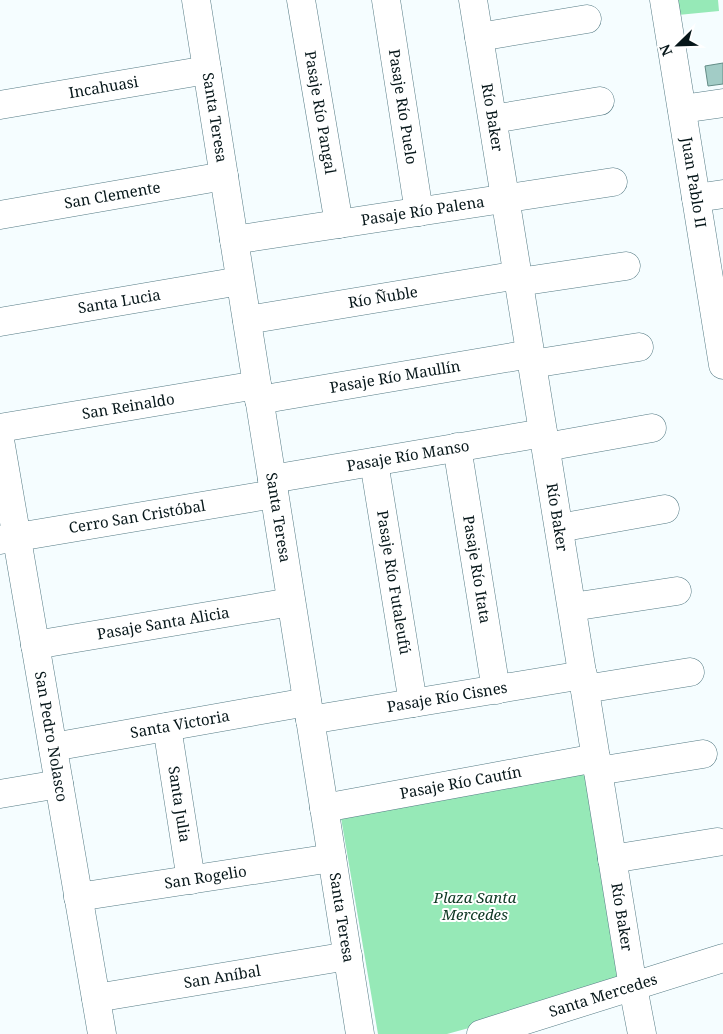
<svg xmlns="http://www.w3.org/2000/svg" width="723" height="1034" font-family="'Noto Serif',serif">
<rect width="100%" height="100%" fill="#f5fdff"/>
<path fill="#96e9b7" d="M676,0H718L719,11L678,15Z
M595,767L626,985L447,1034H378L340,812Z"/>
<path fill="#a2ccc6" stroke="#638c86" d="M723,63V84L708,86L705,66Z"/>
<g fill="none" stroke-linecap="round" stroke-linejoin="round">
<g stroke="#557b85" stroke-width="29">
<g id="minor">
<path id="s1" d="M196,0L360,1034"/>
<path id="s2" d="M301,0L339,224"/>
<path id="s3" d="M386,0L419,212"/>
<path id="s4" d="M473,0L633,987L642,1034"/>
<path id="s5" d="M664,0L723,365"/>
<path d="M479,37L587,19"/>
<path id="s6" d="M0,105L207,70"/>
<path d="M682,109L723,103"/>
<path d="M493,119L600,101"/>
<path d="M696,198L723,194"/>
<path id="s7" d="M0,215L224,176"/>
<path id="s8" d="M234,240L613,182"/>
<path d="M519,282L626,266"/>
<path id="s9" d="M247,320L518,275"/>
<path id="s10" d="M0,322L240,281"/>
<path d="M532,364L639,347"/>
<path id="s11" d="M259,400L530,354"/>
<path id="s12" d="M0,428L257,385"/>
<path id="s13" d="M0,440L102,1034"/>
<path id="s14" d="M457,447L496,690"/>
<path d="M546,447L652,428"/>
<path id="s15" d="M374,462L413,703"/>
<path id="s16" d="M272,479L543,433"/>
<path d="M559,528L665,509"/>
<path id="s17" d="M0,540L274,494"/>
<path d="M572,607L677,591"/>
<path id="s18" d="M35,645L291,602"/>
<path d="M585,689L690,672"/>
<path id="s19" d="M310,720L583,675"/>
<path id="s20" d="M167,727L191,880"/>
<path id="s21" d="M53,747L307,702"/>
<path d="M598,771L703,754"/>
<path d="M0,794L59,784"/>
<path id="s22" d="M324,808L596,758"/>
<path d="M612,859L717,842"/>
<path id="s23" d="M78,897L332,858"/>
<path id="s24" d="M96,998L348,956"/>
<path id="s25" d="M481,1034L723,958"/>
</g>
</g>
<use href="#minor" stroke="#fff" stroke-width="28"/>
</g>
<g text-anchor="middle" stroke-width="4" stroke-linejoin="round" paint-order="stroke">
<g font-size="15" fill="#061619" stroke="#fff">
<text dy="5" stroke="none"><textPath href="#s6" startOffset="105">Incahuasi</textPath></text>
<text dy="5" stroke="none"><textPath href="#s3" startOffset="108">Pasaje Río Puelo</textPath></text>
<text dy="5" stroke="none"><textPath href="#s2" startOffset="114">Pasaje Río Pangal</textPath></text>
<text dy="5" stroke="none"><textPath href="#s1" startOffset="119">Santa Teresa</textPath></text>
<text dy="5" stroke="none"><textPath href="#s4" startOffset="119">Río Baker</textPath></text>
<text dy="5" stroke="none"><textPath href="#s5" startOffset="185">Juan Pablo II</textPath></text>
<text dy="5" stroke="none"><textPath href="#s7" startOffset="114">San Clemente</textPath></text>
<text dy="5" stroke="none"><textPath href="#s8" startOffset="191">Pasaje Río Palena</textPath></text>
<text dy="5" stroke="none"><textPath href="#s9" startOffset="138">Río Ñuble</textPath></text>
<text dy="5" stroke="none"><textPath href="#s10" startOffset="121">Santa Lucia</textPath></text>
<text dy="5" stroke="none"><textPath href="#s11" startOffset="138">Pasaje Río Maullín</textPath></text>
<text dy="5" stroke="none"><textPath href="#s12" startOffset="130">San Reinaldo</textPath></text>
<text dy="5" stroke="none"><textPath href="#s16" startOffset="138">Pasaje Río Manso</textPath></text>
<text dy="5" stroke="none"><textPath href="#s17" startOffset="139">Cerro San Cristóbal</textPath></text>
<text dy="5" stroke="none"><textPath href="#s1" startOffset="524">Santa Teresa</textPath></text>
<text dy="5" stroke="none"><textPath href="#s4" startOffset="524">Río Baker</textPath></text>
<text dy="5" stroke="none"><textPath href="#s14" startOffset="124">Pasaje Río Itata</textPath></text>
<text dy="5" stroke="none"><textPath href="#s15" startOffset="122">Pasaje Río Futaleufú</textPath></text>
<text dy="5" stroke="none"><textPath href="#s18" startOffset="130">Pasaje Santa Alicia</textPath></text>
<text dy="5" stroke="none"><textPath href="#s19" startOffset="139">Pasaje Río Cisnes</textPath></text>
<text dy="5" stroke="none"><textPath href="#s21" startOffset="129">Santa Victoria</textPath></text>
<text dy="5" stroke="none"><textPath href="#s13" startOffset="301">San Pedro Nolasco</textPath></text>
<text dy="5" stroke="none"><textPath href="#s22" startOffset="139">Pasaje Río Cautín</textPath></text>
<text dy="5" stroke="none"><textPath href="#s20" startOffset="78">Santa Julia</textPath></text>
<text dy="5" stroke="none"><textPath href="#s23" startOffset="129">San Rogelio</textPath></text>
<text dy="5" stroke="none"><textPath href="#s1" startOffset="929">Santa Teresa</textPath></text>
<text dy="5" stroke="none"><textPath href="#s4" startOffset="929">Río Baker</textPath></text>
<text dy="5" stroke="none"><textPath href="#s24" startOffset="128">San Aníbal</textPath></text>
<text dy="5" stroke="none"><textPath href="#s25" startOffset="128">Santa Mercedes</textPath></text>
</g>
<g font-size="15" font-style="italic" fill="#0d3722" stroke="#fff">
<text x="475" y="903">Plaza Santa<tspan x="475" dy="17">Mercedes</tspan></text>
</g>
</g>
<g transform="translate(678 45) rotate(247)" stroke="#ffffff" stroke-width="4" paint-order="stroke">
<path d="M0-4L9 19L0 12L-9 19Z" fill="#061619"/>
<text y="-8" font-size="14" font-weight="bold" text-anchor="middle" fill="#061619">N</text>
</g>
</svg>
